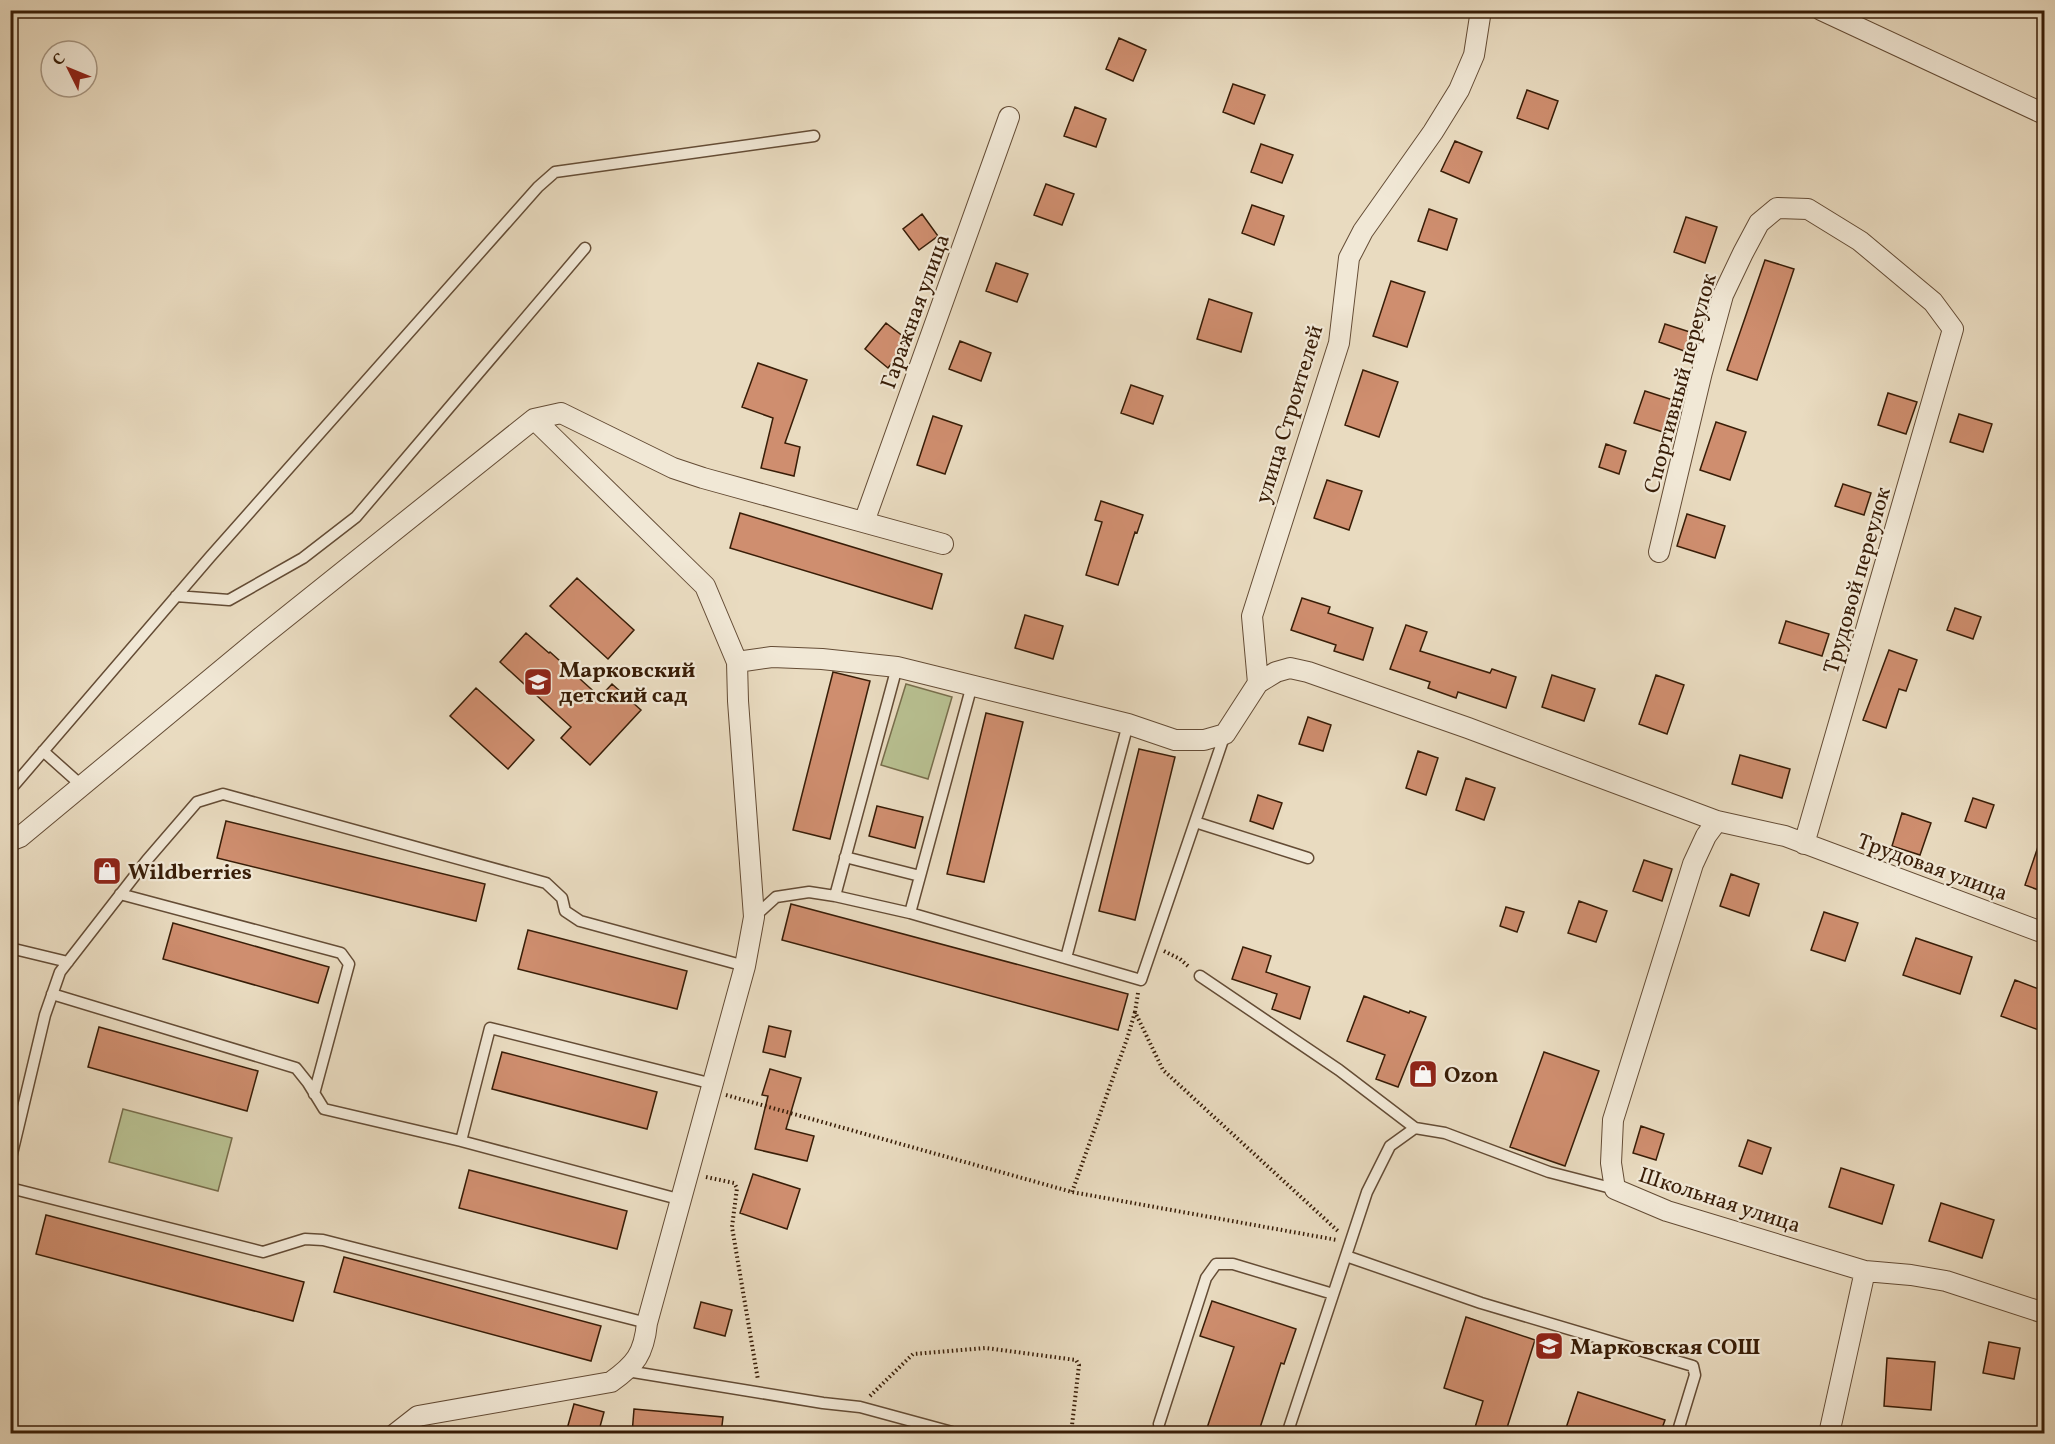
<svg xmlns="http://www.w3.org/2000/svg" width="2055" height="1444" font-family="Vollkorn,serif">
<rect width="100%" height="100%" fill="#e9dbc0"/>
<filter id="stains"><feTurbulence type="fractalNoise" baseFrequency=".00333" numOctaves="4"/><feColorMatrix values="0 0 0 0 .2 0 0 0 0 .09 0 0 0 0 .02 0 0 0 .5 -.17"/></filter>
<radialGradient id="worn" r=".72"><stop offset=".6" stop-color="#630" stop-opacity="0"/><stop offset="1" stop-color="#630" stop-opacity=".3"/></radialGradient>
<path fill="#b8c091" stroke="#786e4c" stroke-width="1.5" d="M906,684L952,697L928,779L881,765Z
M123,1109L232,1138L218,1191L109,1162Z"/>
<path fill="#cf8e6f" stroke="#381d07" stroke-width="1.5" d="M1119,38L1146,50L1133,81L1106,69Z
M1233,84L1265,95L1254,124L1223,112Z
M1527,90L1558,101L1548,129L1517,118Z
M1075,107L1106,119L1096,147L1064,136Z
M1455,141L1482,152L1469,183L1441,171Z
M1261,144L1293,155L1282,183L1251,172Z
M1046,184L1074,194L1062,225L1034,215Z
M1252,205L1284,216L1274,245L1242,233Z
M1429,209L1457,219L1447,250L1418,241Z
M922,214L938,236L919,250L903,229Z
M1686,217L1717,227L1705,263L1674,252Z
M1765,260L1794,269L1757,380L1727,370Z
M996,263L1028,274L1017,302L986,291Z
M1391,281L1425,292L1407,347L1373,336Z
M1209,299L1252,313L1241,352L1197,339Z
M886,323L909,341L888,368L865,349Z
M1665,324L1693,333L1687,352L1659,342Z
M960,341L991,353L981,381L949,369Z
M758,363L807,380L785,443L800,447L794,476L761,468L773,418L742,407Z
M1363,370L1398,382L1379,437L1345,425Z
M1131,385L1163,396L1153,424L1121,413Z
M1645,391L1673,400L1663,432L1634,423Z
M1888,393L1917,402L1906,434L1878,425Z
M1959,414L1992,424L1983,452L1950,442Z
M933,416L962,426L945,474L917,465Z
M1716,422L1746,432L1730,480L1700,470Z
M1606,444L1626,451L1619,474L1599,467Z
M1327,480L1362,491L1349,530L1314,518Z
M1843,484L1871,493L1864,515L1835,506Z
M1101,501L1143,515L1137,533L1135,532L1118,585L1086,575L1102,522L1095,520Z
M740,513L942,574L932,609L730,548Z
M1687,514L1725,526L1715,558L1677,546Z
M577,578L634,630L608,659L550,606Z
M1302,598L1330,607L1328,613L1373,628L1363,660L1334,651L1336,645L1291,630Z
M1955,608L1981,617L1973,639L1947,630Z
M1025,615L1063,626L1053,659L1015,648Z
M1786,621L1829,634L1822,656L1779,643Z
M1406,625L1427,632L1420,651L1490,673L1492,669L1516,677L1506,708L1458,692L1456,698L1428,688L1430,682L1390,669Z
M526,633L549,653L550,652L600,697L612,684L641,710L590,765L561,738L571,727L500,662Z
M1889,650L1917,660L1906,691L1899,689L1886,728L1863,720Z
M833,672L870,681L830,839L793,830Z
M1552,675L1595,689L1584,721L1542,707Z
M1656,675L1684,685L1667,734L1639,724Z
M476,688L534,740L508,769L450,716Z
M986,713L1023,722L984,882L947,874Z
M1308,717L1331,725L1323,751L1299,744Z
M1139,749L1175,757L1135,920L1099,911Z
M1418,751L1438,758L1426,795L1406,788Z
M1740,755L1790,769L1782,798L1732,784Z
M1466,778L1495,788L1484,820L1456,810Z
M1258,795L1282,803L1273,829L1250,821Z
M1973,798L1994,805L1986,828L1965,821Z
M877,806L923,817L915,848L869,836Z
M1902,813L1931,823L1920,855L1892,846Z
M226,821L485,884L476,921L217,858Z
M2042,835L2044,836V892L2025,885Z
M104,859L118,868L110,882L95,873Z
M1644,860L1672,869L1662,901L1633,891Z
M1731,874L1759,884L1749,916L1720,906Z
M1579,901L1607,911L1596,942L1568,933Z
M791,904L1128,994L1118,1030L782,940Z
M1506,907L1524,912L1517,932L1500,926Z
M1824,912L1858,923L1845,961L1811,950Z
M173,923L329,967L318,1003L163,959Z
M528,930L687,971L677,1009L518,969Z
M1916,938L1972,957L1960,994L1903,975Z
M1243,947L1271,956L1266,972L1310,987L1300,1019L1272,1009L1277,994L1232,979Z
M2015,980L2044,991V1032L2001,1016Z
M1364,996L1409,1013L1410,1011L1426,1017L1398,1087L1376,1079L1385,1055L1347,1041Z
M769,1026L791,1031L785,1057L763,1052Z
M99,1027L258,1071L247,1111L88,1067Z
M502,1052L657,1092L647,1129L492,1089Z
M1544,1052L1599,1071L1565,1166L1510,1147Z
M770,1069L801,1078L786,1129L814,1136L807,1161L755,1149L768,1096L762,1095Z
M1641,1126L1664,1134L1656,1160L1633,1153Z
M1748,1140L1771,1148L1762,1174L1739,1166Z
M1841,1168L1894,1185L1882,1224L1829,1207Z
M469,1170L627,1211L617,1249L459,1208Z
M753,1174L800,1189L787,1229L740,1213Z
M1941,1203L1994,1220L1982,1258L1929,1241Z
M46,1215L304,1282L293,1321L36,1254Z
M344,1257L601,1326L591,1361L334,1292Z
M1212,1301L1296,1329L1284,1364L1281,1363L1258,1434H1205L1234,1347L1200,1336Z
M701,1302L732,1310L725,1336L694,1328Z
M1466,1317L1535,1340L1505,1434H1473L1483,1401L1444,1388Z
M1989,1342L2020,1348L2014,1379L1983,1373Z
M1887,1358L1935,1362L1931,1410L1884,1406Z
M1578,1392L1665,1420L1660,1434H1564Z
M574,1404L604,1412L598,1434H581L567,1429Z
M634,1409L723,1417L721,1434H632Z"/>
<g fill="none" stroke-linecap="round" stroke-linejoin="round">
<g stroke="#644c35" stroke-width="13">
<path id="lane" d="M176,596L229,600L303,558L356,517L585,248
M43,751L81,785
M10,790L210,557L538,187L555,172L814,136
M1195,822L1308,858
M845,857L920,876
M120,894L341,953L349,964L314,1094
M835,896L897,667
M910,913L972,685
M754,917L776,897L809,892L835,896L910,913L1141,980L1225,734
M10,948L68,962
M1066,958L1128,724
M1200,976L1339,1070L1415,1128
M52,994L296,1068L308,1083L324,1109L461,1141
M10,1162L45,1015L60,972L147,860L197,802L223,794L546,883L562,898L565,911L580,921L745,966
M10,1188L263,1252L305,1239L323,1240L647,1323
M682,1200L461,1141L490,1028L713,1084
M1346,1256L1481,1303L1693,1366L1695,1375L1677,1434
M627,1371L823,1403L860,1407L952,1432
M1159,1424L1206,1278L1216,1264H1233L1333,1294
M1287,1434L1367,1192L1390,1146L1415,1128L1445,1133L1549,1172L1615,1189"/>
</g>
<g stroke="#644c35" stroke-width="22">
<path id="street" d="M1821,10L2044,114
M534,419L705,586L737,662L772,657L822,659L897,667L1128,724L1175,740H1204L1225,734L1258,683L1276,672L1290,668L1308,672L1468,728L1717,821L1785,836L2044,933
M864,522L1009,117
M1659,552L1702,372L1723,295L1743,253L1759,223L1777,208L1808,209L1860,241L1933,302L1953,329L1804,844
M1258,683L1252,616L1339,343L1349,258L1363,231L1433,132L1459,90L1474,55L1481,10
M1717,821L1706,836L1693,864L1613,1120L1611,1163L1615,1189L1667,1211L1865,1271L1911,1275L1946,1281L2044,1313
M10,841L20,837L260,638L534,419L561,413L673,468L703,478L943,544
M395,1434L418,1416L611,1382C635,1365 644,1354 647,1323L745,966L754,917L738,701L737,662
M1829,1434L1865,1271"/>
</g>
<path stroke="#381d07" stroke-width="4" stroke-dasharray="1.5 3" stroke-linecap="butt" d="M1164,951L1180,959L1190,968
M1138,993L1135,1012L1163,1070L1339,1232
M726,1095L1072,1192L1337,1240
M706,1177L734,1183L737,1188L732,1227L758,1380
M1072,1192L1128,1036L1135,1012
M870,1396L913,1354L986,1348L1076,1360L1079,1365L1071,1434"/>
<use href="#lane" stroke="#f1e8d6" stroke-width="10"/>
<use href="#street" stroke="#f1e8d6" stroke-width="20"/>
</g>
<defs>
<g id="school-square" transform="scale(1.5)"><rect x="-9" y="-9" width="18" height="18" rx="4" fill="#8f2418" stroke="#f1e8d6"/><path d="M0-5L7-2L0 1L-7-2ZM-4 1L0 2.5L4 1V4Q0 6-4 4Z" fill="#fff"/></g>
<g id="shop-square" transform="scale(1.5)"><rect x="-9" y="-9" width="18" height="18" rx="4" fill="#8f2418" stroke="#f1e8d6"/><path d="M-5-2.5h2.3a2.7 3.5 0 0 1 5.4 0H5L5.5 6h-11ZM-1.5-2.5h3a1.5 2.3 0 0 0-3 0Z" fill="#fff"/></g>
</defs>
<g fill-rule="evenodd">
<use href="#school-square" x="538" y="682"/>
<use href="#shop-square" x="107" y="871"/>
<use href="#shop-square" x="1423" y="1074"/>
<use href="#school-square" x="1549" y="1346"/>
</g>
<g text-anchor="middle" stroke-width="4.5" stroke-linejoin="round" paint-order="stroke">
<g font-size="22" fill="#381d07" stroke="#f1e8d6">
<text transform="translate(914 311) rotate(-70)" y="8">Гаражная улица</text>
<text transform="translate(1679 383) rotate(-75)" y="8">Спортивный переулок</text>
<text transform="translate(1288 414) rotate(-73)" y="8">улица Строителей</text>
<text transform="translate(1856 580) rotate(-74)" y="8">Трудовой переулок</text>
<text transform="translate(1933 866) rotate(20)" y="8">Трудовая улица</text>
<text transform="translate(1720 1199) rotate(18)" y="8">Школьная улица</text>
</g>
<g font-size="22" font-weight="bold" fill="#381d07" stroke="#f1e8d6" text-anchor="start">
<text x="559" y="677">Марковский<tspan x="559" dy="25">детский сад</tspan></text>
<text x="128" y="879">Wildberries</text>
<text x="1444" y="1082">Ozon</text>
<text x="1570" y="1354">Марковская СОШ</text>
</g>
</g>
<rect width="2055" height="1444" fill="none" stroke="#e9dbc0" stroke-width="36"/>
<rect x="12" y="12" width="2031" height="1420" fill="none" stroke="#381d07" stroke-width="3"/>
<rect x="18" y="18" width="2019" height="1408" fill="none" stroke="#381d07" stroke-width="1.5"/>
<g transform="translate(69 69) rotate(313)"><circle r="28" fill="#f1e8d6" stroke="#a79783" stroke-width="1.5"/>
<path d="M0-4.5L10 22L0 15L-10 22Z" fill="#8f2418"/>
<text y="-9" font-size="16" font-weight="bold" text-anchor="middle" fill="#381d07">С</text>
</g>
<rect width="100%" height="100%" filter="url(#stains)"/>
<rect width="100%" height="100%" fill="url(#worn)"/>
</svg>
